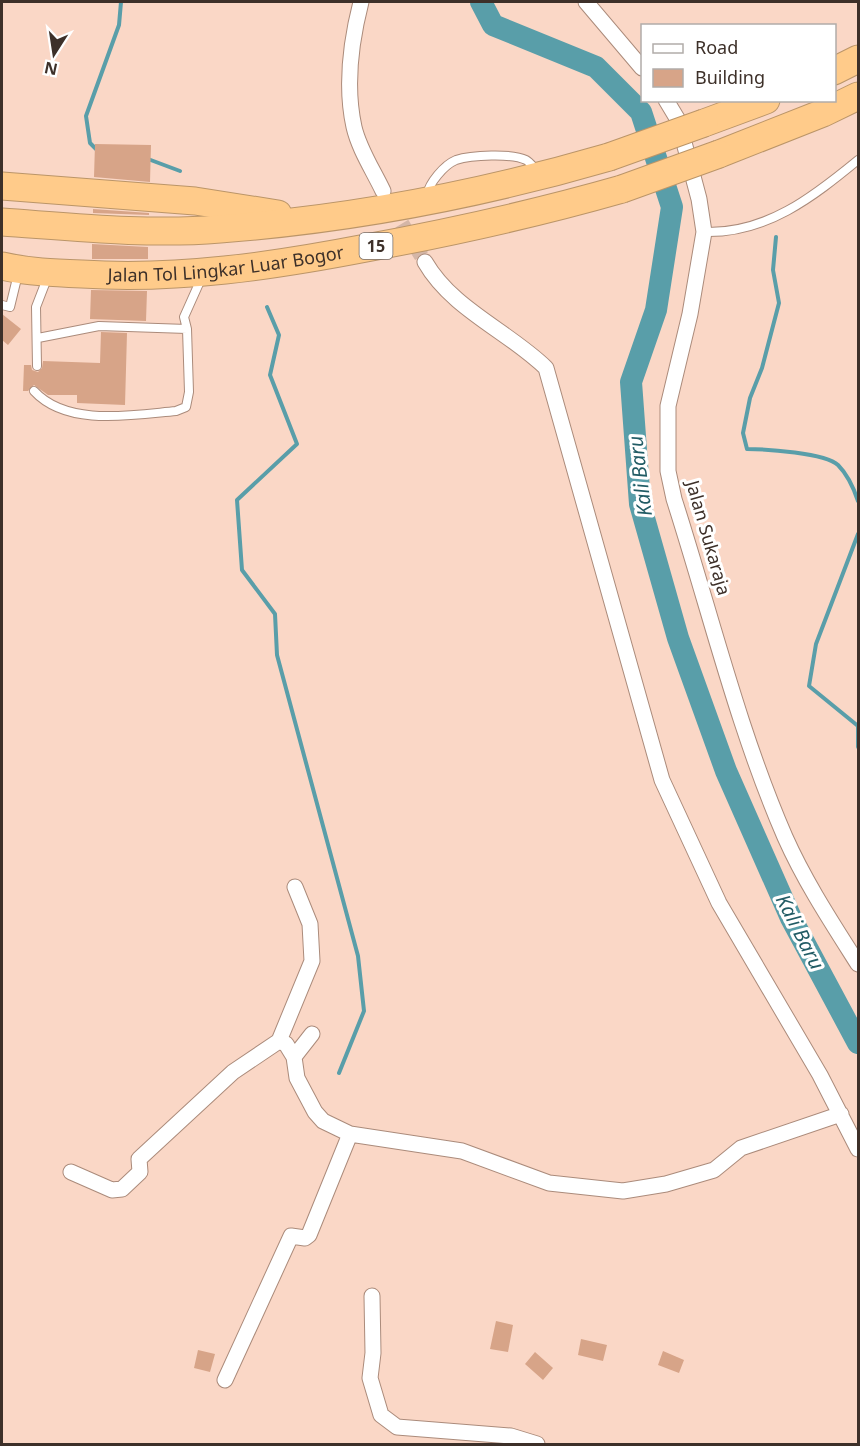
<svg xmlns="http://www.w3.org/2000/svg" width="860" height="1446" font-family="'Noto Sans',sans-serif">
<rect width="100%" height="100%" fill="#fad7c6"/>
<g fill="none" stroke-linecap="round" stroke-linejoin="round">
<path stroke="#599ea9" stroke-width="4" d="M97,150L90,143L86,116L119,25L121,2
M148,159L180,171
M776,237L773,270L779,303L762,368L750,398L743,433L747,449C766,449 825,453 838,465C847,474 854,489 858,501
M267,307L279,335L270,375L297,444L237,500L242,570L275,614L277,655L358,956L364,1011L339,1073
M858,534L816,644L809,686L858,726V747"/>
<path stroke="#599ea9" stroke-width="22" d="M481,2L493,25L596,67L641,112L672,207L656,310L631,382L640,504L678,638L726,771L791,918L858,1043"/>
</g>
<path fill="#d7a488" d="M95,144L151,145L150,182L94,177Z
M93,209L149,213V215L93,213Z
M92,244L148,247V259H92Z
M91,290L147,291L146,321L90,319Z
M2,314L21,329L8,345L2,340Z
M101,332L127,333L125,405L77,403V395H48L34,385L28,391H23L24,365H31L32,370L38,372L42,368L43,361L100,363Z
M496,1321L513,1325L508,1352L490,1349Z
M581,1339L607,1345L603,1361L578,1355Z
M198,1350L215,1354L210,1372L194,1368Z
M663,1351L684,1360L679,1373L658,1365Z
M535,1352L553,1368L543,1380L525,1364Z"/>
<g fill="none" stroke-linecap="round" stroke-linejoin="round">
<path stroke="#d4b6a7" stroke-width="15" stroke-dasharray="15 8" stroke-linecap="butt" d="M390,204L425,262"/>
<g stroke="#ab8b7b" stroke-width="10">
<path id="service" d="M427,195C429,183 444,165 456,160C471,155 512,153 526,160C530,162 533,167 536,170
M704,232C766,234 813,197 858,160
M2,305L10,307L18,274
M38,338L99,326L187,329L184,317L201,279
M37,366L36,307L48,276
M34,391C67,427 132,415 176,411L186,407L189,392L187,329"/>
</g>
<g stroke="#ab8b7b" stroke-width="17">
<path id="minor" d="M361,2C351,41 345,86 354,127C359,149 373,170 383,191
M586,2L642,68
M666,100L678,120L699,199L704,232L690,314L668,406V471L674,499C710,611 738,729 785,837C805,882 832,923 858,964
M425,262C452,309 508,331 546,368L662,780L719,903L820,1075L858,1149
M312,1034L294,1057L297,1078L315,1112L323,1121L350,1134L462,1151L549,1183L623,1191L666,1184L714,1170L741,1148L841,1114
M279,1041L312,961L310,924L295,887
M71,1172L112,1190L122,1189L140,1172L139,1159L233,1072L279,1041L286,1044L294,1057
M372,1296L373,1353L370,1378L381,1415L397,1427L511,1436L537,1444
M225,1380L291,1236L305,1238L309,1235L350,1134"/>
</g>
<g stroke="#bb9568" stroke-width="29">
<g id="motorway">
<path d="M834,71L858,59"/>
<path d="M704,123L766,100"/>
<path d="M719,154L823,113L858,96"/>
<path d="M2,186L195,201L278,214"/>
<path d="M2,222C73,227 148,235 220,229C353,219 482,194 609,157"/>
<path id="s1" d="M2,266C28,272 55,273 82,274C178,280 273,266 366,248C453,232 538,213 622,189"/>
</g>
</g>
<use href="#service" stroke="#fff" stroke-width="8"/>
<use href="#minor" stroke="#fff" stroke-width="15"/>
<use href="#motorway" stroke="#ffcb8a" stroke-width="27"/>
<g stroke="#bb9568" stroke-width="29" stroke-linecap="butt">
<path id="motorway-bridge" d="M609,157L704,123
M622,189L719,154"/>
</g>
<use href="#motorway-bridge" stroke="#ffcb8a" stroke-width="27"/>
</g>
<g text-anchor="middle" stroke-width="6" stroke-linejoin="round" paint-order="stroke">
<rect fill="#fff" stroke="#776e69" stroke-width="1.5" x="359.5" y="233" width="33" height="26" rx="4.5"/>
<g font-size="16" font-weight="bold" fill="#3d3029">
<text x="376" y="252">15</text>
</g>
<g font-size="18" fill="#3d3029" stroke="#fff">
<text dy="6" stroke="none"><textPath href="#s1" startOffset="225">Jalan Tol Lingkar Luar Bogor</textPath></text>
<text transform="translate(708 538) rotate(74)" y="6">Jalan Sukaraja</text>
</g>
<g font-size="20" font-style="italic" fill="#225c65" stroke="#fff">
<text transform="translate(640 476) rotate(-97)" y="7">Kali Baru</text>
<text transform="translate(800 932) rotate(63)" y="7">Kali Baru</text>
</g>
</g>
<rect width="860" height="1446" fill="none" stroke="#3d3029" stroke-width="6"/>
<rect x="641" y="24" width="195" height="78" fill="#ffffff" stroke="#b1aca9" stroke-width="1.5"/>
<rect x="653" y="44" width="30" height="9" fill="#ffffff" stroke="#b1aca9" stroke-width="1.5"/>
<text x="695" y="54" font-size="18" fill="#3d3029">Road</text>
<rect x="653" y="69" width="30" height="18" fill="#d7a488" stroke="#b1aca9" stroke-width="1.5"/>
<text x="695" y="84" font-size="18" fill="#3d3029">Building</text>
<g transform="translate(54 54) rotate(192)" stroke="#ffffff" stroke-width="4.5" paint-order="stroke">
<path d="M0-4.5L10 22L0 15L-10 22Z" fill="#3d3029"/>
<text y="-9" font-size="16" font-weight="bold" text-anchor="middle" fill="#3d3029">N</text>
</g>
</svg>
